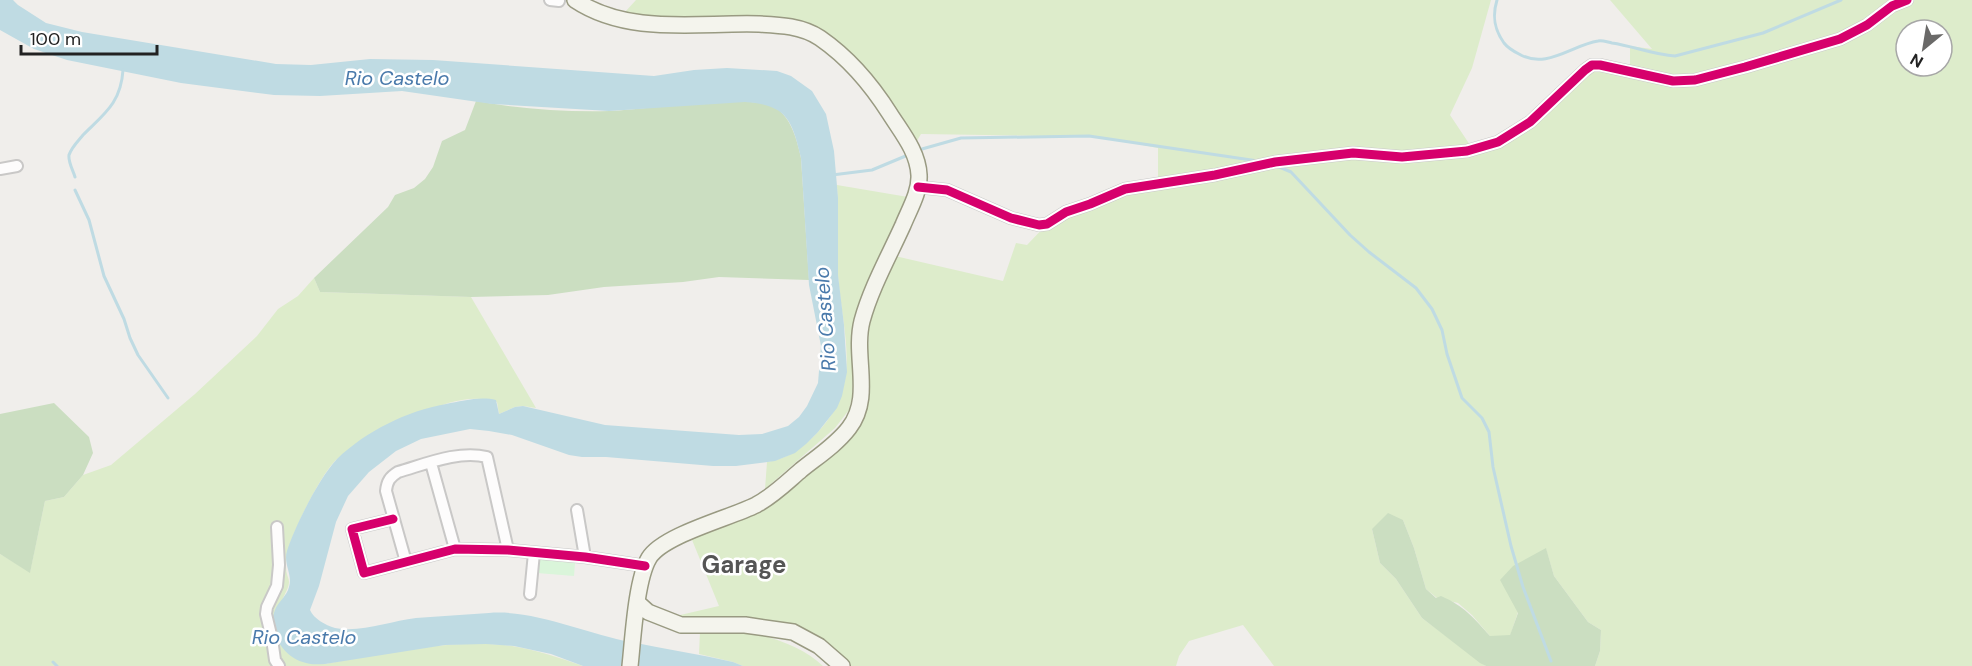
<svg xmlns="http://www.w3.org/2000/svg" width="1972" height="666" font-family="'DM Sans',sans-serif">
<rect width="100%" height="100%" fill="#f0eeeb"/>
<path fill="#ddeccb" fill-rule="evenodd" d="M636,0H1491L1472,68L1450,115L1472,148L1516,132L1586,65L1630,74V46L1652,49L1610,0H1972V666H1595L1600,651L1601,630L1588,622L1554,576L1546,549L1518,612L1510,636H1490L1472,615L1458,603L1437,598L1426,589L1414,548L1403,520L1372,529L1380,563L1396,579L1422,618L1486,666H1274L1243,625L1189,641L1179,656L1176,666H845L780,625L742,617L715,621L686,620L676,616L719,606L690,535L724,524L836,447L867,370L870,311L895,256L1003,281L1016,243L1027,245L1049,222L1097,194L1158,179V148L1102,137L921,134L915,144L843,48L742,20L652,16L625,12ZM1906,30H1942V66H1906Z
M837,185L908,197L857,308L852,397L849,410L835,428L765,489L767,462C787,459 800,449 814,436C864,387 843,337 838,276C836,246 839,215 837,185Z
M314,278L320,292L471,297L536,408L523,406L515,407L499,414L497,402C455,388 408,421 373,440C361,446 346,452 336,460C322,473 298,522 291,541C289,547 286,557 286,563C285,582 295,576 283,598L325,664C385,653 451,638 512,646C537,650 560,658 583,666H0V554L30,572L45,501L64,497L83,475L111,465L195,394L257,336L278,309L298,296Z
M700,631C714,631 729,630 742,632C769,635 803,647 823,666H743L733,662L699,654Z"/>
<path fill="#cbdec1" d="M476,101C519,109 565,112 609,111C644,110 747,93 774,107C791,116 797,140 801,158L809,280L719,277L683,282L604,287L548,295L471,297L320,292L314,278L388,207L395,195L414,188L425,179L433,167L442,141L465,130Z
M54,403L89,437L93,453L83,475L64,497L45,501L30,573L0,554V414Z
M1388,513L1403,520L1414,548L1426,589L1436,598L1441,596C1464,606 1474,618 1490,636L1510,635L1518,613L1500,580L1513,566L1546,548L1554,576L1588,622L1601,630L1600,651L1595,666H1486L1480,663L1422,618L1396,579L1380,563L1372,529Z"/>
<path fill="#daf5da" d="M539,559L575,563L574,576L537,573Z"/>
<path fill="#bfdbe3" d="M0,0H13L18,5L46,23L82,32L276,64L311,65L370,59L433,60L654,76L694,70L727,68L777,71L791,76L812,91L826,114L834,151L838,198V275L844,325L847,372L842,396L837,408L818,432L806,444L795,453L775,461L736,466H713L606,457H582L569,455L512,435L489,431L470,429L421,439L396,451L369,472L348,496L336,522L319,586L310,610C314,619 325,625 335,628C361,633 390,621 416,618C440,616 464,615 489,613C533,609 587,634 631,642C665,649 699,654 733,662L743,666H583L551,654L514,646L486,644L445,645L325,664C319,664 312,665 306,663C285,659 266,632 275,610C278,602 287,596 289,587C293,575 283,564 287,551C295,526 319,478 337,459C366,431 407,411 446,404C462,401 480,396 496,400L499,414L515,407L523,406L605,425L739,435L762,434L788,426L799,417L807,406L818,383L821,346L809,285L801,158C792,120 787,105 745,102L609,111L492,104L402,91L320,96L274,95L181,83L67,60L34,49L0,30Z"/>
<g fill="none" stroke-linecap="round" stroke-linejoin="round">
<path stroke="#bfdbe3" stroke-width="3" d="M1497,0C1492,16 1494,29 1504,43C1508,48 1513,51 1519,54C1546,70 1572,45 1598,41C1602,40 1607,42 1612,43C1633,46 1654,55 1675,56L1763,33L1841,0
M922,149L961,138L1089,136L1258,161
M1277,166L1291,172L1350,235L1369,252L1416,288L1432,309L1442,330L1447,354L1462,398L1482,418L1489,432L1493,467L1511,546L1523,587L1551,661
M832,175L872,170L908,155
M75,177C73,170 68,162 69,155C71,148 78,141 83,135C104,114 121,103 123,70
M75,190L89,220L104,276L124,319L130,338L138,355L168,398
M53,662L57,666"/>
<g stroke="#c9c8c7" stroke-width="14">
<path id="street" d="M550,0L559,1
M0,169L17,166
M918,187L947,190L1011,218L1039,225L1047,224L1066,212L1090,204L1125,189L1215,175L1275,162L1353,153L1402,157L1467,151L1498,142L1530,122L1585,70L1592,65H1600L1673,81L1695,80L1745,67L1840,39L1867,25L1892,6L1907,0
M431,463L455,549
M577,510L585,557
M393,519L352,529L364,573L455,549L508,550L585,557L645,566
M277,527L279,565L277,586L267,607L266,614L272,639L275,660L279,666
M406,562L386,491C387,481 390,477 398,472C426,464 458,450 487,457L508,550
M530,594L534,553"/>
</g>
<g stroke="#999a82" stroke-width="18">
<path id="secondary" d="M575,0C629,36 699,22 759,24C780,25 802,26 820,38C849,58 871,84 890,114C902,133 918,152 919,175C920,192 909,210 903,225C889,256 871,288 862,321C853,357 873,397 849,428C836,445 817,457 801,470C787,482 773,496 756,505C730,518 663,535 649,558C636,580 633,639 630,666
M638,603L648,612L681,625H745L793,632L819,646L842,666"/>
</g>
<use href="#street" stroke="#fdfcfc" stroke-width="10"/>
<use href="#secondary" stroke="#f4f4ed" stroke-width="15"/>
<g stroke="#fff" stroke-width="13">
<path id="cycleway" d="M918,187L947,190L1011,218L1039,225L1047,224L1066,212L1090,204L1125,189L1215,175L1275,162L1353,153L1402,157L1467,151L1498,142L1530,122L1585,70L1592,65H1600L1673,81L1695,80L1745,67L1840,39L1867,25L1892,6L1907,0
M393,519L352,529L364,573L455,549L508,550L585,557L645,566"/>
</g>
<use href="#cycleway" stroke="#d6006c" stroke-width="9"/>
</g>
<g text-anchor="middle" stroke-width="5" stroke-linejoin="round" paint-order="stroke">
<g font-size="20" font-style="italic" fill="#4a7aab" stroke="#fff">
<text x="397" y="85">Rio Castelo</text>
<text transform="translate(825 319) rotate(-94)" y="7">Rio Castelo</text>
<text x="304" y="644">Rio Castelo</text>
</g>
<g font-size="24" font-weight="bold" fill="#555" stroke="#fff">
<text x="744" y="573">Garage</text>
</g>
</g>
<g transform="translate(1924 48) rotate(210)"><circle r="28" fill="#ffffff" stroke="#a7a7a7" stroke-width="1.5"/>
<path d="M0-4.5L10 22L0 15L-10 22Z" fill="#6a6968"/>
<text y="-9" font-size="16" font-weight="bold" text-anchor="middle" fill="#222222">N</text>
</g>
<path d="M21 45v9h136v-9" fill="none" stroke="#222222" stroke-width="3"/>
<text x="30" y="45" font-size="18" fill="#222222" stroke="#ffffff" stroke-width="4.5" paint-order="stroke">100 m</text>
</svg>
